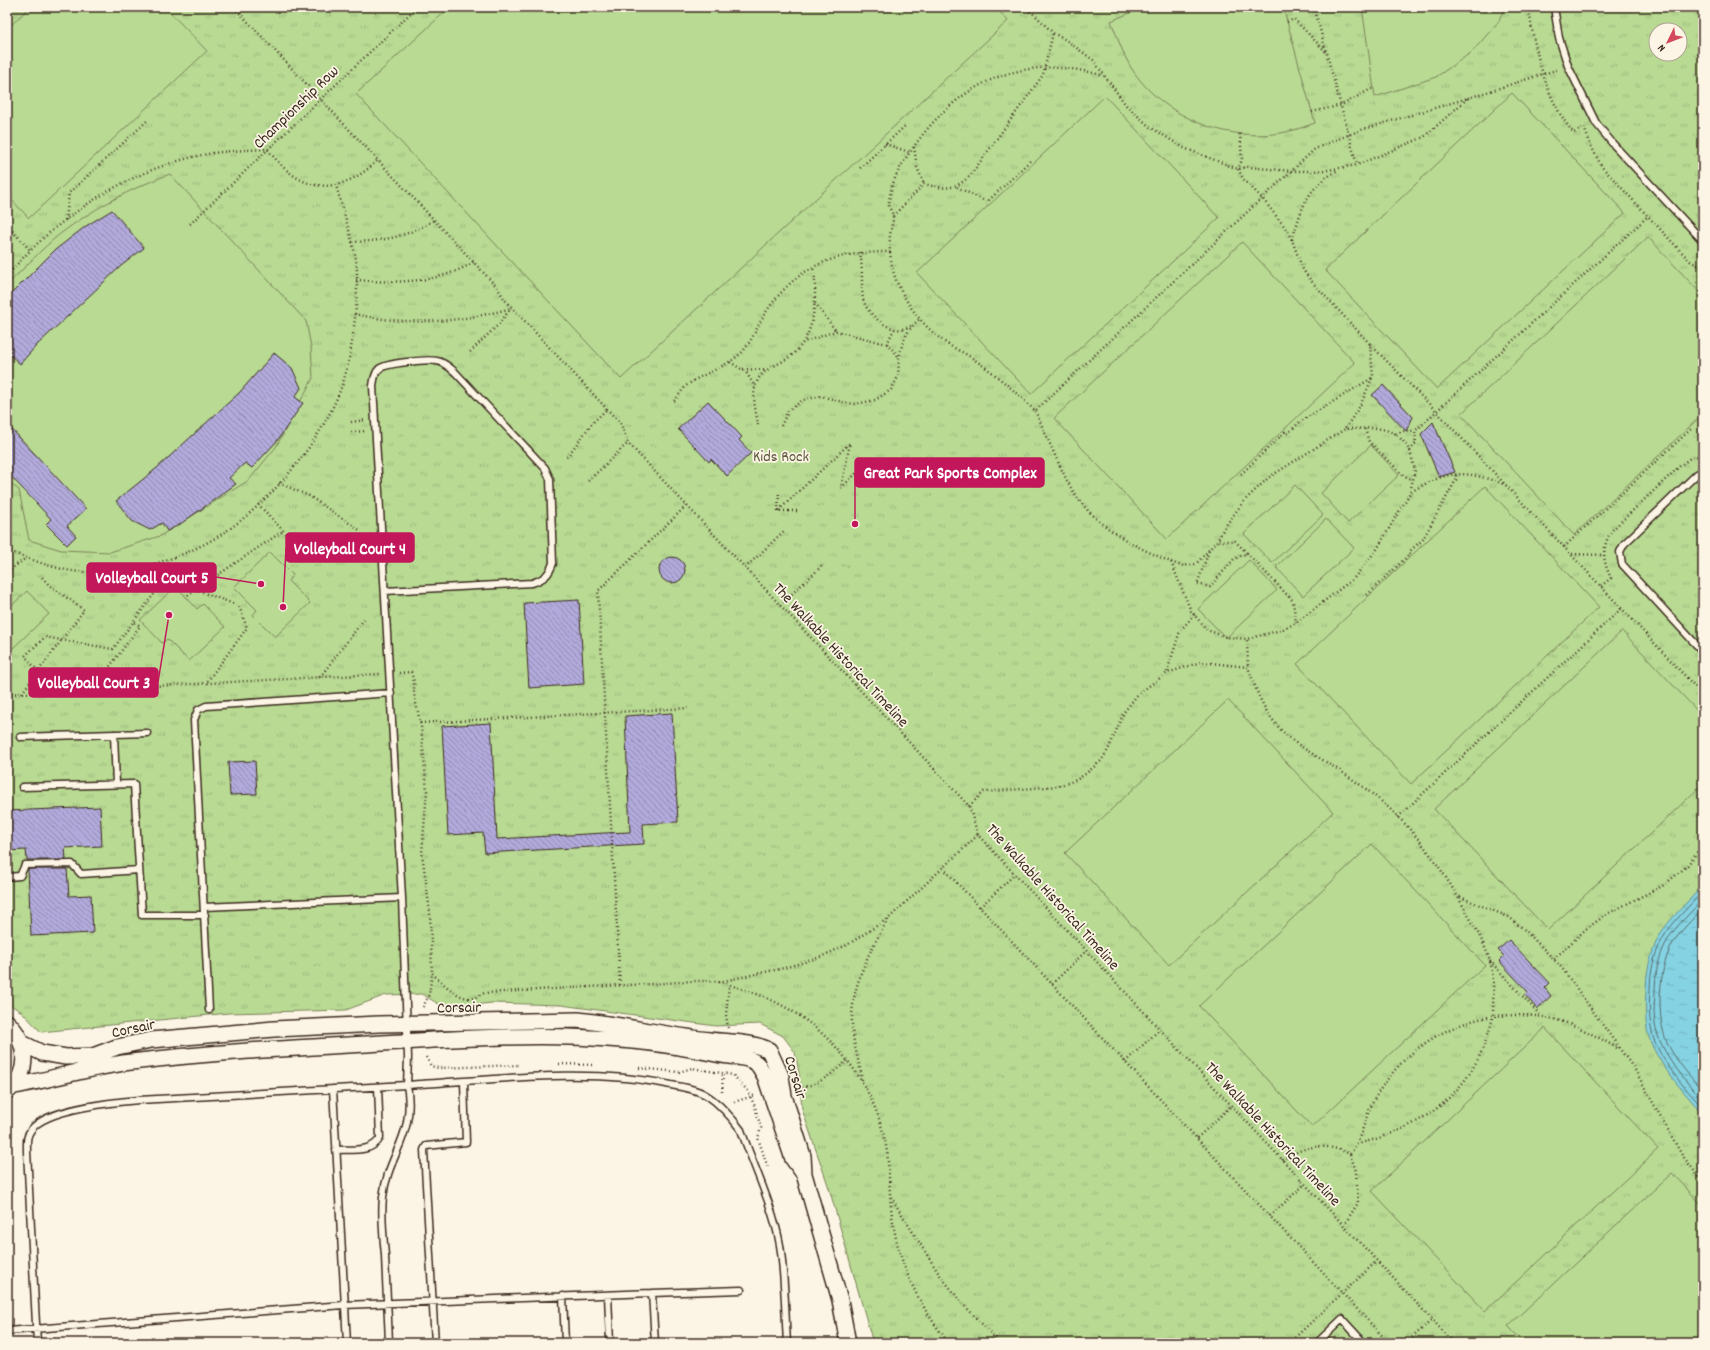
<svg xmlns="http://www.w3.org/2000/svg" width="1710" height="1350" font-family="Dekko,sans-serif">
<defs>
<pattern id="park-tufts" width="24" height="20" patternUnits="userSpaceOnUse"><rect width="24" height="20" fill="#b8da93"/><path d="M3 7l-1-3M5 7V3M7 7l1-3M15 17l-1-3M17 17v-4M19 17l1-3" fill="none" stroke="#9fbb7e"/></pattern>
<pattern id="water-ripples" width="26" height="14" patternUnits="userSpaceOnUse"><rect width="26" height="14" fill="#84d2e2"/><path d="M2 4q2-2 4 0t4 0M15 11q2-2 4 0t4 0" fill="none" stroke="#73b4c1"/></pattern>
<pattern id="building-back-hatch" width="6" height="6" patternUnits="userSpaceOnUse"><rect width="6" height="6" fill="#b1aadb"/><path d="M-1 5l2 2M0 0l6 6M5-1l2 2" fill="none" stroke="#918bb1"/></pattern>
</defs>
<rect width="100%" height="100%" fill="#fcf5e5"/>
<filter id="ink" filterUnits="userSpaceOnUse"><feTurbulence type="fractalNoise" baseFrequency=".025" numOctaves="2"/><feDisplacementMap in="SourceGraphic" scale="8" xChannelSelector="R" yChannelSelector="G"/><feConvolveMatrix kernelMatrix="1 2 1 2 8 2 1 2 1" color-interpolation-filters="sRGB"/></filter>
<g filter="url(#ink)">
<path fill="url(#park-tufts)" stroke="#7a8258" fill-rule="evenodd" d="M7,7H1703V1343H873L829,1188L802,1109L799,1073L795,1052L783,1036L760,1024L716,1026L561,1005L492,1003L445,1008L422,994L386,995L346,1010L229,1013L41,1032L22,1012L7,1003ZM1656,30H1680V54H1656Z"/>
<path fill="#b8da93" stroke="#7a8258" d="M30,7H165L207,51L29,218L7,195V29Z
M450,7H995L1008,21L621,379L356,94Z
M1144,7H1283L1315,123C1306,126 1296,130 1286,132C1229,144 1161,117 1130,66C1122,52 1117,36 1111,21Z
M1362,7H1505L1499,21L1472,52L1436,77L1375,97Z
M1512,93L1625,213L1437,389L1325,270Z
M1105,96L1219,218L1031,394L917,273Z
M170,174L306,321L311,347L313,378L276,447L249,480L160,536L110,552L61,550L29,540L19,490L7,481V285C25,268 41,249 60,234C93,209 131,188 170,174Z
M1648,237L1703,296V414L1574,535L1461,414Z
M1242,242L1355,363L1167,539L1054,418Z
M1371,445L1399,475L1348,523L1321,493Z
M1295,485L1323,515L1272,563L1244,534Z
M1485,486L1599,607L1411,784L1297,664Z
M1326,519L1354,548L1303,596L1276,567Z
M270,552L293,575L288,581L310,603L275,637L253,615L257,610L234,587Z
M1249,560L1277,590L1226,638L1198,609Z
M176,586L197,609L203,604L225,627L189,661L167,639L162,643L140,620Z
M27,591L49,614L13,648L7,641V610Z
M1622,631L1703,717V784L1548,930L1434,809Z
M1228,700L1333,812L1169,965L1065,853Z
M1372,844L1485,965L1312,1127L1199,1006Z
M1545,1028L1658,1149L1485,1311L1372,1191Z
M1672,1173L1703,1206V1343H1524L1508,1326Z"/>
<path fill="url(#water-ripples)" stroke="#678f94" d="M1703,885V1114C1684,1092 1656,1063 1648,1034C1645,1021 1645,1005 1646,992C1646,972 1650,954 1659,936C1668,920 1691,899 1703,885Z"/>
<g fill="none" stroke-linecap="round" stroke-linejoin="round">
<path stroke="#586d6c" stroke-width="1" d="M1703,891C1690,906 1673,921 1663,938C1654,954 1650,972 1650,990C1649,1004 1649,1019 1652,1033C1659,1060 1685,1088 1703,1108
M1703,899C1692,912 1676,925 1667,941C1658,957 1655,975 1655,993C1654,1006 1653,1021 1657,1033C1665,1058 1686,1081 1703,1101
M1703,908C1693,919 1681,930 1673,943C1660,965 1657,1005 1663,1030C1668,1053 1688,1074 1703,1091"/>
</g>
<path fill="url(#building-back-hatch)" stroke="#3b2a1e" d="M112,210L144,248L121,266L36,346L20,364L7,352V298L55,250L86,226Z
M274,353L292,368L301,388L295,397L303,403L277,441L252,468L245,463L229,478L236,484L179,525L167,531L162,523L150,530L132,521L116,501L157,468L240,392Z
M1383,385L1413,417L1406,431L1372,395Z
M708,401L742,437L739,440L751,453L727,476L711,459L709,462L678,429Z
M1433,422L1455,472L1439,477L1421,434Z
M7,424L86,509L67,526L76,536L67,545L46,524L51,519L7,472Z
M659 570a13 13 0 1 1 26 0a13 13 0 1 1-26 0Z
M579,600L584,684L529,688L524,603Z
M672,713L678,822L643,824L644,844L485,853L483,833L448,835L442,726L491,723L497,839L605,833L630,832L625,716Z
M255,761L257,794L230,795L228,762Z
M100,807L102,846L65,848L66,860H27L26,850L7,851V811Z
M28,869H67L69,896L91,895L93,933L31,936Z
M1509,940L1550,983L1545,988L1551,996L1537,1009L1525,995L1528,992L1499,961L1504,956L1498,950Z"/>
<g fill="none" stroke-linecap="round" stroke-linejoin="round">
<g stroke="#3b2a1e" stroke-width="9">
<path id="service" d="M1554,7L1559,38L1568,66L1596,123L1613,144L1703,241
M1703,471L1697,474L1624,544L1620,552L1622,564L1703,652
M385,591L532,583C544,579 549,575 553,563L550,479L545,468L455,372C449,367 444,362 437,361C427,359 386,363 379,369C374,374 374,380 373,386L402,898L408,1057L407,1085C491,1080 589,1067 671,1085C683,1087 696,1089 706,1095C718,1102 733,1119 741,1130C754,1167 773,1206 780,1245C785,1277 785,1311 787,1343
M114,734L116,784
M20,737L147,733
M22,787L134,784L142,915H205
M7,877L20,876L25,865L72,864L81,874L139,870
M204,907L402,898
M209,1010L194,720L198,710L206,706L391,693
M333,1089L347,1343
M336,1150C351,1149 372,1153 380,1138L378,1087
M608,1295L610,1343
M563,1296L565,1343
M7,1331L344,1305L652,1293
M37,1343L27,1151C27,1143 26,1136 31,1130C45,1109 115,1102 139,1100L407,1085C416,1136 388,1153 383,1197C381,1216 383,1235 385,1255C386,1284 388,1314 389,1343
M435,1343L424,1150L426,1146L466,1142L464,1082
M655,1343L652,1293L741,1290
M1317,1343L1342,1319L1364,1343"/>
</g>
<g stroke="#3b2a1e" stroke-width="18">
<path id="tertiary" d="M7,1022C27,1041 31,1071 9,1090
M22,1043L42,1053L66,1057L93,1056L117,1047L151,1040L274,1029L379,1024L578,1020C622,1025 665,1035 709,1040C730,1043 749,1041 769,1050L781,1076L784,1096L803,1156L804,1174L840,1300L848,1343
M14,1086C53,1079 91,1067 131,1062C221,1051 312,1047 402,1042C509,1035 610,1031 716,1054C728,1057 746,1055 756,1063C760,1066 762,1072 765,1076L793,1159L804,1174"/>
</g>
<path stroke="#3b2a1e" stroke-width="2.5" stroke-dasharray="1 3" stroke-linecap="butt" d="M234,7L497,287L505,300L621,424L628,443L969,806L978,835L1454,1343
M1023,7L1035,15L1053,33L1066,40L1093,60L1126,105L1150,127L1184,148L1238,169L1248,167L1292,171H1313L1328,170L1357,165L1424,137L1468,98L1361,130L1328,143L1315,149L1257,203L1035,411C1016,392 997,375 975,360C967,354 957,350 949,345C925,329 907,306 896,280C891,266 889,250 890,235C891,229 893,223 893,217C893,212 888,208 889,203C891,178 904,160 918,141C964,78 1029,53 1104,76
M1314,7L1357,165
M1529,7C1533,46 1547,104 1574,133L1584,127L1591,146L1602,167L1690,261L1703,268
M1287,22L1294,19L1328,54
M1468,98L1559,69
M1312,112L1342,105L1373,88
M1240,134L1242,160L1238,169L1243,179L1262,198L1284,226L1292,240L1303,270L1313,283L1370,344L1373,376L1360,406L1345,429
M885,144L909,152
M914,147L917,167L924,184
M860,168L905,126
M957,187L987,202L1030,161
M893,216L924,184C945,189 953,191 970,176L1043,75L1053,33
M66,220L69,193L147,121
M190,224L417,7
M7,225L30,250
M1292,240C1303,205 1305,190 1338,170
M352,242C384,241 407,237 434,220
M860,252C863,268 861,283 863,299C866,312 883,327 896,329C901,330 906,328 911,326
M7,276C54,219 125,172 197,156C220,151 244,150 267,149C274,157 281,166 289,172C320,197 352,185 378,160
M356,280C396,283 438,284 474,262
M815,303L836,331
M354,314C410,326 457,323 512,308
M887,344L894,329
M1370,344L1437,412L1703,695
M470,352L499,324L511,308
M899,359C902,342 906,330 920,319
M730,362L746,372L755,387
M743,369L766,370
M674,401C680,395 682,388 690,383C708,371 728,367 744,350C755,336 760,319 771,305C803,262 839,252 890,252
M1035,411C1047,436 1057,462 1070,486C1092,525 1131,545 1171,562L1191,611L1207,630L1226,637L1247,639L1248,667
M351,422L366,420
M758,425C756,411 751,395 757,382C762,369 778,365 788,358C811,342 815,315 815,289C815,281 815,275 813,268
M781,426L788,411L803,400L821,396L846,403L856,404L875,400L891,390L898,377L899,359L896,353L887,344L836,331L804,342
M1365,429L1369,442L1403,475L1413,480
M351,432L367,431
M1396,434L1402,431H1415
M1410,451L1416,443L1415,431L1648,216
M567,457L593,422L607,409
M1241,474L1285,432L1287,434L1301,421L1372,378
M588,481L628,443
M279,483L309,496L361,531
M1411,492C1448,469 1466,470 1506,485
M258,504L310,559L362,557
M778,511L779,492
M797,511H778L850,443L841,488L868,462
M1564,547L1691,429
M7,550C29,559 61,572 85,572C131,573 177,561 217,537C269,506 328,435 345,376C353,348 361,282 355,254C350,231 342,208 336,185
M1209,551L1197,584L1210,587L1234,559L1247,553L1235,541H1217
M1247,553L1293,601L1296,623
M1572,554L1603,555
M1171,562L1182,566L1196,564L1217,541L1224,528L1244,501L1268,478L1345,429L1376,428L1386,430L1396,434L1403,441L1410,451L1415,470L1410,493L1377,549L1354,578L1296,623L1281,630L1247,639
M745,568L784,531
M7,572L26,558
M1601,586L1611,578C1602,560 1602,548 1611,531L1680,466L1689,459L1703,455
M188,595L283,531
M1367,595L1410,554L1409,552L1423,539L1456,480V474
M780,605L823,565
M38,671L25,656L45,637L113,649L166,578L239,606L247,628L206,683
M1167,672L1180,631L1195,614
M399,673L411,672L414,682V694L421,726L427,791L422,853L430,912L432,973
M320,677L365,618
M93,689L140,626L133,621
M22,693L84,610L49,585L40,575
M7,694L380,674
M420,723L688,708
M969,806L984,792L1059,786L1076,780L1084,775L1101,761L1108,750L1124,712L1138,694L1167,673L1201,662L1248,667C1255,687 1262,708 1276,724C1289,741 1308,751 1326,762C1342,772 1357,782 1371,793C1412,824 1442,868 1467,913C1476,929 1485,944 1490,962C1495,980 1493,998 1493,1016C1550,1012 1570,1021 1619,1049
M1398,817L1622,608
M943,868L1389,1343
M1460,897L1509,917L1526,931L1562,968L1635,1070L1682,1155L1703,1182
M980,907L1015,874
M1554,959L1586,929L1607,914L1664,885L1687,866L1703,844
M1490,961L1541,1016
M719,982L784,968L818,958L847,945L889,918L978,835
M1052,984L1086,951
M620,985L598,591L686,506
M423,1007L429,995L432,973C440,981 460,1001 473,998C477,997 481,994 485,993C541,990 597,986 652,984C674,983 697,979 719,982C728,983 737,988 745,990C818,1012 876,1076 887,1152C890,1177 889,1203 894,1228C901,1270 922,1310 949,1343
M728,1028L726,1015L729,985
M426,1057L431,1066L438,1068L520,1065
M1125,1062L1160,1029
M559,1064L594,1065
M639,1068L679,1072L692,1068L733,1075L748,1091L755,1107L761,1128L758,1138L768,1168
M862,1080C860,1065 855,1050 853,1035C847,993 868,953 889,918
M798,1087C818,1087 832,1073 847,1061
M722,1092L723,1073
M734,1102L756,1095
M1197,1138L1231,1106
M1350,1154C1362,1139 1364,1119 1373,1102C1398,1055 1441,1025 1493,1016C1477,1089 1429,1126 1358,1144
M1282,1160C1306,1145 1324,1142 1350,1154L1356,1171L1358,1203L1344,1225
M891,1197L939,1274L962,1303L1000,1343
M1270,1216L1305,1184
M1289,1343L1377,1261
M1406,1343L1432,1320"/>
<use href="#service" stroke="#fcf5e5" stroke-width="6"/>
<use href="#tertiary" stroke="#fcf5e5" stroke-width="15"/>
</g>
</g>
<g text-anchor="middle" stroke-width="3.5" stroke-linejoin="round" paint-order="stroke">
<g font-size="16" fill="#3b2a1e" stroke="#fcf5e5">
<text transform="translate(295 106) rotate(-44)" y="6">Championship Row</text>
<text transform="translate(842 654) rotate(47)" y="6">The Walkable Historical Timeline</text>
<text transform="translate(1054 896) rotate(48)" y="6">The Walkable Historical Timeline</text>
<text transform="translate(459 1006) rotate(-1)" y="6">Corsair</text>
<text transform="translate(133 1027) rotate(-12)" y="6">Corsair</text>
<text transform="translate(797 1077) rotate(73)" y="6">Corsair</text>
<text transform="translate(1274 1133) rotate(47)" y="6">The Walkable Historical Timeline</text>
</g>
<g font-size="16" fill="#5a563b" stroke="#fcf5e5">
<text x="781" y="461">Kids Rock</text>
</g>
</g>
<path fill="none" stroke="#c2185b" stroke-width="1.5" d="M855 524L855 473M283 607L286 548M261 584L216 577M169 615L158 682"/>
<g fill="#c2185b" stroke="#fcf5e5" stroke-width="1.5">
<circle cx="855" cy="524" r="4"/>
<circle cx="283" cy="607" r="4"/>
<circle cx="261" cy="584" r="4"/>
<circle cx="169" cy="615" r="4"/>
</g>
<g fill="#c2185b" stroke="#c2185b" stroke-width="1.5">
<rect x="855" y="458" width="189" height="29" rx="4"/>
<rect x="286" y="533" width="128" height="29" rx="4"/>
<rect x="87" y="563" width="129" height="29" rx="4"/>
<rect x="29" y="668" width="129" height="29" rx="4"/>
</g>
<g font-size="17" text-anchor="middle" font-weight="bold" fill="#fff">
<text x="950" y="478">Great Park Sports Complex</text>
<text x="350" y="554">Volleyball Court 4</text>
<text x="152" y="583">Volleyball Court 5</text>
<text x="94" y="688">Volleyball Court 3</text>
</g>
<rect width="1710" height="1350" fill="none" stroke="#fcf5e5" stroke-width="24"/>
<rect x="12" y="12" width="1686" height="1326" fill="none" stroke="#3b2a1e" stroke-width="1.5" filter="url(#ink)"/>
<g transform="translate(1668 42) rotate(227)"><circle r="19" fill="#fcf5e5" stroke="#afa495"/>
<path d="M0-3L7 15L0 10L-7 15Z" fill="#d1495b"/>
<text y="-6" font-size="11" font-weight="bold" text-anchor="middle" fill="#3b2a1e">N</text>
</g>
</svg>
